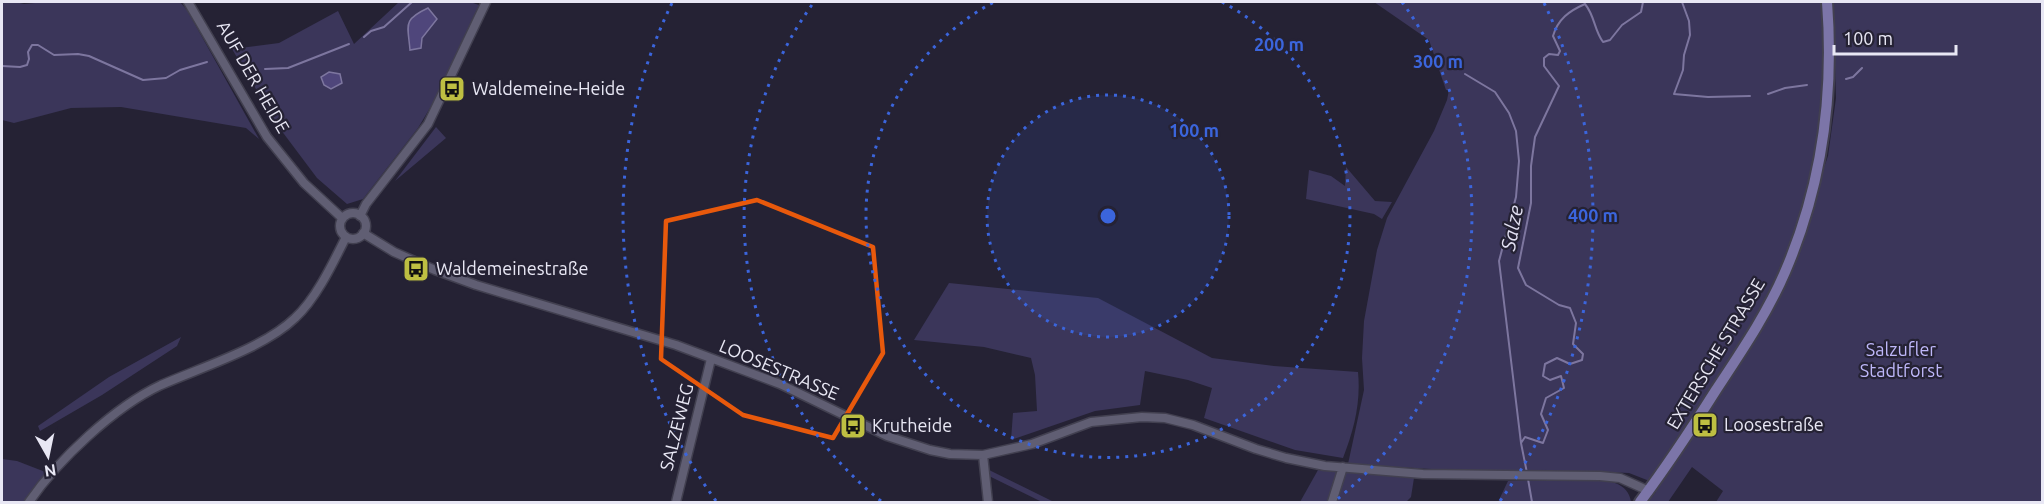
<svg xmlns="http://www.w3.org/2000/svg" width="2044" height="504" font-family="Ubuntu,sans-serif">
<rect width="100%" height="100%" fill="#252234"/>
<path fill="#3b365a" d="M2,2H15L24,4L46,2H180L187,10L259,139L246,128L121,107L71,108L14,123L2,120Z
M399,2H470L479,5L433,103L418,128L363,199L347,204L317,178L278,126L232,49L279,43L338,11L354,44Z
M1374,2H1822C1832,125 1805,239 1743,346C1716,392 1683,437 1652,482L1629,473L1583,471H1464L1348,464L1364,390L1362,358L1364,321L1377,250L1387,218L1434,131L1447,100L1449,90H1446L1429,40Z
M1833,2H2042V502H1716L1723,491L1692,467L1668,502H1648L1656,492L1655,488L1790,267L1828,156L1836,98Z
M436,127L446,138L395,181Z
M1346,167L1375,201L1392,202L1382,219L1374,214L1306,199L1309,170L1331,176L1345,186Z
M949,283L1098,298L1212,358L1274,366L1358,372C1361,402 1354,430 1343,458L1295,450L1204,418L1212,388L1188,380L1145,371L1140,405L1095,411L1011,440L1013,413L1037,411L1035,375L1031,358L984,347L914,340Z
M181,337L177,346L102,395L40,431L38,426L109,377Z
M2,459L17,461L48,473L25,502H2Z
M987,469L1054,502H1042L987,475Z
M1318,470L1414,478L1411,497L1406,502H1300Z
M1560,480C1581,480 1628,473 1631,502H1498L1508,481Z"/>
<path fill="#4f467b" stroke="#7d769f" stroke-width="1.5" d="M428,8L437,19L422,38L421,48L410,50C408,25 402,20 428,8Z
M329,72L340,74L342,83L331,89L324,85L321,77Z"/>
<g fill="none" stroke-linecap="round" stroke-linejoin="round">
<path stroke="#7d769f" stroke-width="2" d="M1682,2L1689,21L1690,35L1684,55L1683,70L1674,94L1708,97L1750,96
M364,37L371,31L384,27L412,2
M2,66L20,67L27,65L29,59L28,52L32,45H38L54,55L78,54L89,56L143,80L166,78L180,70L207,62
M265,69L288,68L349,44
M1465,74L1495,92L1509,113L1516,131L1519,161L1516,197L1499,261L1521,443
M1846,79L1853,77L1862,68
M1768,94L1785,88L1807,85
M1527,473L1521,443L1525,437L1543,443L1548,430L1541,414L1546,398L1564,388L1561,376L1550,380L1543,376L1545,364L1557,358L1570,364L1582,360L1583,354L1573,344L1576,323L1570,308L1559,305L1526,285L1518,268L1531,203V166L1535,137L1559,86L1544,66V58L1549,54L1558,55L1560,51L1553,36C1558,19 1569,11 1585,4C1595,16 1594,30 1603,42L1610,40L1622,25L1641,12L1643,2
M1528,479L1532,502"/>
<g stroke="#424050" stroke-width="11">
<path id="minor" d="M188,2L267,137L304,183L342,218
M340 226a13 13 0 1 1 26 0a13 13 0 1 1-26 0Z
M360,216L366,204L428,124L486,2
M363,233L394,252L435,270L476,285L676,345L780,384L887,436L930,450L950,454L983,455L1032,444L1091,422L1142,417L1165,418L1193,425L1256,449L1286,458L1325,466L1423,474L1600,476L1620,478L1649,491
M983,455L988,502
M29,502C58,460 114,407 161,385C202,367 264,348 295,318C316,299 333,263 346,237
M676,502L711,359
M1332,502L1343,467"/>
</g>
<g stroke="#424050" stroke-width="14">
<path id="major" d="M1640,502C1667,466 1692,428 1716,390C1741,352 1767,314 1785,272C1822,186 1834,94 1827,2"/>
</g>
<use href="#minor" stroke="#605e73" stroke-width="8"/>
<use href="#major" stroke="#7c75a8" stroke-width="10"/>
</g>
<path fill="none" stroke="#e8590c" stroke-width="4.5" stroke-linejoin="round" d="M757,200L873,247L883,353L833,438L743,415L661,359L666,221Z"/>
<circle cx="1108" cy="216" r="121" fill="#3b65dc" fill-opacity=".12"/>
<g fill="none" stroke="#3b65dc" stroke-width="3" stroke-dasharray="3 6">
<circle cx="1108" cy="216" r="121"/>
<path d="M1222 2A242 242 0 1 1 994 2"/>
<path d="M881 501A364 364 0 0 1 814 2M1402 2A364 364 0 0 1 1335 501"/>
<path d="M716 501A485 485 0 0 1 672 3M1544 3A485 485 0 0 1 1500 501"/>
</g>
<defs>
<g id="bus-square" transform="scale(1.35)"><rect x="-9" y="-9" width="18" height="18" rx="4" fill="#bebf42" stroke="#252234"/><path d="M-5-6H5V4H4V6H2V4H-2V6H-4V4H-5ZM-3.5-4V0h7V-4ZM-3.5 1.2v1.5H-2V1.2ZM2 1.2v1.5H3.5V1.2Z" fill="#111"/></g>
</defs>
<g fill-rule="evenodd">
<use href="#bus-square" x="452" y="89"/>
<use href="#bus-square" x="416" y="269"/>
<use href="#bus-square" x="1705" y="425"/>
<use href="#bus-square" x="853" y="426"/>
</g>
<g text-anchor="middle" stroke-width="4.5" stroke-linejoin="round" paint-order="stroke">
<g font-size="18" fill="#e8e7f4" stroke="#252234">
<text transform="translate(253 77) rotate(60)" y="6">AUF DER HEIDE</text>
<text transform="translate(1716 354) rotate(-59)" y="6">EXTERSCHE STRASSE</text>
<text transform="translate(779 370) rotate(23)" y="6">LOOSESTRASSE</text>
<text transform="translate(677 427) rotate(-76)" y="6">SALZEWEG</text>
</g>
<g font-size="18" fill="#e8e7f4" stroke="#252234" text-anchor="start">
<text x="472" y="95">Waldemeine-Heide</text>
<text x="436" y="275">Waldemeinestraße</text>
<text x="1724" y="431">Loosestraße</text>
<text x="872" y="432">Krutheide</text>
</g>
<g font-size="18" fill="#beb7f9" stroke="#252234">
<text x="1901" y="356">Salzufler<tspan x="1901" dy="21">Stadtforst</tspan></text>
</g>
<g font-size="20" font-style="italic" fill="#e2e0f2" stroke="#252234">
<text transform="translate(1512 228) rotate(-79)" y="7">Salze</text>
</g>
</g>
<circle cx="1108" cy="216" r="9" fill="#3b65dc" stroke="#252234" stroke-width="3"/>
<g font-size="18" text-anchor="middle" font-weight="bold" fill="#3b65dc" stroke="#252234" stroke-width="4.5" stroke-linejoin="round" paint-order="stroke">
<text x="1279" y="51">200 m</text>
<text x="1438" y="68">300 m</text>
<text x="1194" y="137">100 m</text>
<text x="1593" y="222">400 m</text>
</g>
<rect width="2044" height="504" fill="none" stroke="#e8e7f4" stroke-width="6"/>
<g transform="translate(48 456) rotate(171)" stroke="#252234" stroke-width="4.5" paint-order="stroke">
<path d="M0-4.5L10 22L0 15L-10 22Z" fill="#e8e7f4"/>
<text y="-9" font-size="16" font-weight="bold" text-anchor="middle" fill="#e8e7f4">N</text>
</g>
<path d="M1834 45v9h122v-9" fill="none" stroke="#e8e7f4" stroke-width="3"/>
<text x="1843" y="45" font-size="18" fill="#e8e7f4" stroke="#252234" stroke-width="4.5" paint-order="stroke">100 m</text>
</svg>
